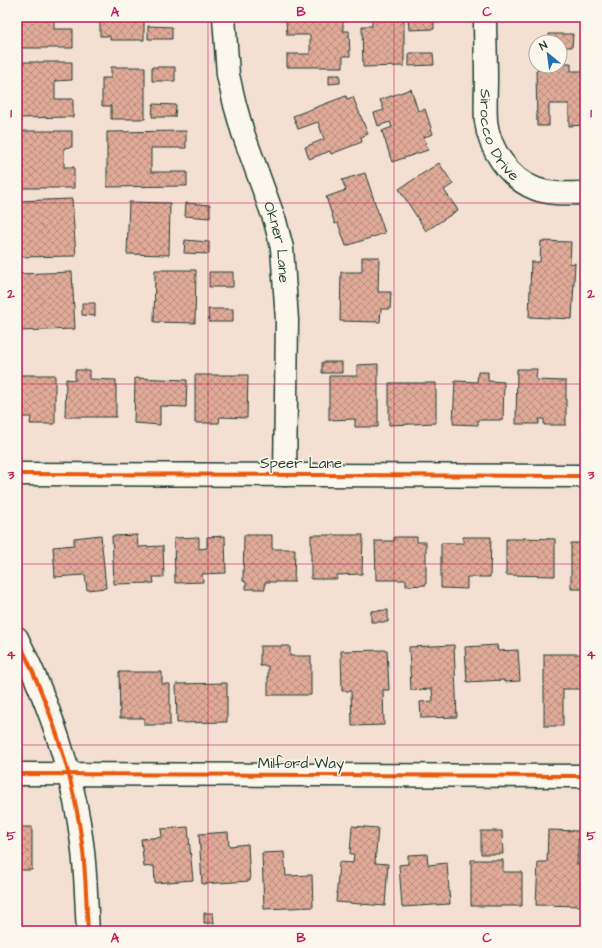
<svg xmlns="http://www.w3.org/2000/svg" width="602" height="948" font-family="'Architects Daughter',sans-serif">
<defs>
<pattern id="building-cross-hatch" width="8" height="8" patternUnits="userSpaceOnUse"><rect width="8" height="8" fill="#e1aa98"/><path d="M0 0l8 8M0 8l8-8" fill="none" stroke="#b68c7d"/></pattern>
</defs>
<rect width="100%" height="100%" fill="#f3e0d3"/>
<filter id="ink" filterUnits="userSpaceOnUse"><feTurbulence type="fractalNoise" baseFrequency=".025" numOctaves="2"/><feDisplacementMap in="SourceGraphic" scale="8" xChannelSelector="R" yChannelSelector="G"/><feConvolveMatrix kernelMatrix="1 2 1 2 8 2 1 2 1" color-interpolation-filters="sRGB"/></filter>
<g filter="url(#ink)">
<path fill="url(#building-cross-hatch)" stroke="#1f3d34" d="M17,17H54V29H73V48H17Z
M100,17H144V40H110V36H100Z
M372,17H404V66L363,67L362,26H372Z
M408,17H434V29L409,30Z
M582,17H585V51H583Z
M286,20H343V31H349L350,56H343V67H287V54H310V35H287Z
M148,26L172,27V39H148Z
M549,34H573L572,47H560V42H549Z
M409,53H433L434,65L409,66Z
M17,62H72V80L55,81V99H73V117L17,118Z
M560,63H571V71H583L584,125L569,126V104H549V126H537L536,70H546V66H560Z
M111,67H145V119H111V106H102V78H111Z
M152,67H175V81H152Z
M329,75H340V83L329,84Z
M411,89L418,111L425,109L433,134L424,137L428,150L392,162L382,131L392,127L390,122L378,126L374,113L384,110L380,100Z
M346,96L347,99L353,97L368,134L361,137L362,142L331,154L330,151L309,159L305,147L324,139L318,122L298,129L293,116Z
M153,104L176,105L175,117H152Z
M17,131H72V147L64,148V167H74V188H17Z
M186,131V148H151V172H187V186L107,187V132Z
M439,163L453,184L444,190L458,210L426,231L399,189Z
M365,173L385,233L346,246L338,223L335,224L326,197L346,190L342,180Z
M72,199L76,256L18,257L17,201Z
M129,202L170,203L169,255L127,254Z
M186,203L210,205V218L185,216Z
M185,240L209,242V254L184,253Z
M541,241L571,242L570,264L575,263L572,319L529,317L531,262H540Z
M362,257H379L378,292H391L390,309H381L380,322L340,321L341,272H362Z
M155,270H196L195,323L154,322Z
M72,272L75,329L19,331L17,274Z
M209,272H233V287H209Z
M82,303H95V316L82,315Z
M208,309H233V322H209Z
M322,362H342V373H322Z
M378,364V427H355V419L329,420V376H357V365Z
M517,369H537L536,380L566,381V425H544V419H539V424H516Z
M75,370H89V379L116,380V417H65L66,379L75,380Z
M478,372H488V381L504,382L503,420H478V425L453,424L455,381L477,382Z
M17,375H55V424H30L31,417H17Z
M195,375H248L247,418L220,417L219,423H195Z
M135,378L187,380L186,407L160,406V425L134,423Z
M581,378H585V416H581Z
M389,383H436V423L389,425Z
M101,535L106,588L87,590L85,575L55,577L53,547L74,545V538Z
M137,535L138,547L163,546L164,577H153L154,583L114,584L112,536Z
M244,535H272V549H295L294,582H265V589H246V582L243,581Z
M311,535H363L362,574L337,575V579H311Z
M225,536L226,573L202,574L203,582L175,583L174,538L199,537V549L207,548V537Z
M394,537H417V542H426V585L406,586V580H376L375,541H394Z
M463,537H491L490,577H467V589L441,588V543H464Z
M523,538L555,539V576L506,575V539H523Z
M571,543H585V589H571Z
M388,610V622H371V611Z
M454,645L457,717L421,718L420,702L433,701L432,689L411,690L409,647Z
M497,645L498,651L518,650L520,681L504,682V680L467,682L465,647Z
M260,646H290V656H311V695H268V666H260Z
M387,650L389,690H383L384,725L352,726L351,691H342L341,651Z
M544,654H583V689H563V726H544Z
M119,672H162V684H170V725H144V718H120Z
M227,683V722L177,723L176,684Z
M352,826L378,828L375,863L388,864L385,906L336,902L339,862L353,863L354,854H350Z
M17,827H32V870H17Z
M188,827L193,880L155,883L154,866L144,867L141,839L162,837L161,829Z
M548,830L579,831L577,864H585V906L536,905L538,862H547Z
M481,831H502L503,854H481Z
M228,832L229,846L248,844L250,881L202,884L199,834Z
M284,852L286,876L312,875L313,907L264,909L262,853Z
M427,854L428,865L447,863L450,904L402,907L399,865L408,864V855Z
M471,860H503V872H522V906H471Z
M204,913H213L214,923H204Z"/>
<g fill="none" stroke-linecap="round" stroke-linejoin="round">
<g stroke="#1f3d34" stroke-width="25">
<g id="street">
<path id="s1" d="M224,17L228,75L235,105L243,133L275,221L282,248L287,320L285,475"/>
<path id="s2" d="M485,17C485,37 486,58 486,78C486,92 485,107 486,121C489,149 509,179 536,189C552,195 569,193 585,193"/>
<path d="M17,474L585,476"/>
<path d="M17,774L585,776"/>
</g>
</g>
<g stroke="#1f3d34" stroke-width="25">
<path id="secondary" d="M17,638C49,703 73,771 82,843C86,872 86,902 88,931"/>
</g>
<use href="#street" stroke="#fbf7ec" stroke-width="22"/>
<use href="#secondary" stroke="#fbf7ec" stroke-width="22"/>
<g stroke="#fbf7ec" stroke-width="6">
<path id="cycleway" d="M17,474L585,476
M17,638C49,703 73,771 82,843C86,872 86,902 88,931
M17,774L585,776"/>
</g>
<use href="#cycleway" stroke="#e8590c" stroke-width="4"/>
</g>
</g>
<path fill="none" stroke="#c2185b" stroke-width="1" stroke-opacity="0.55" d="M208,17V931M394,17V931M17,203H585M17,384H585M17,564H585M17,745H585"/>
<g text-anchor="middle" stroke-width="3" stroke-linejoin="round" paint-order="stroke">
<g font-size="15" fill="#1f3d34" stroke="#fbf7ec">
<text dy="5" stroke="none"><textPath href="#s2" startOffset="121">Sirocco Drive</textPath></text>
<text dy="5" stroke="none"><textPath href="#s1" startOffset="233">Okner Lane</textPath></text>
<text x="301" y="468">Speer Lane</text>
<text x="301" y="768">Milford Way</text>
</g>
</g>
<rect width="602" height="948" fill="none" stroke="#fbf7ec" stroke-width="44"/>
<g transform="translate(548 54) rotate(331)"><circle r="19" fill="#fbf7ec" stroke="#a3ada2"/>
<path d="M0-3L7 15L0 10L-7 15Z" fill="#1f6fb2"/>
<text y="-6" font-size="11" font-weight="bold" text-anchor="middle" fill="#1f3d34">N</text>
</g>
<rect x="22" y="22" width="558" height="904" fill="none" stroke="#c2185b" stroke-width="1.5"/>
<g font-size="13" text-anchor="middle" font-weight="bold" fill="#c2185b">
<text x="115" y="16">A</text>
<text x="301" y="16">B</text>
<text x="487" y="16">C</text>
<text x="11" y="117">1</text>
<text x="591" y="117">1</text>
<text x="11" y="298">2</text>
<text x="591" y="298">2</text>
<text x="11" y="479">3</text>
<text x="591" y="479">3</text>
<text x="11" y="659">4</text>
<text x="591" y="659">4</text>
<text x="11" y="840">5</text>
<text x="591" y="840">5</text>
<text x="115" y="942">A</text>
<text x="301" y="942">B</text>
<text x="487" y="942">C</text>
</g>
</svg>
